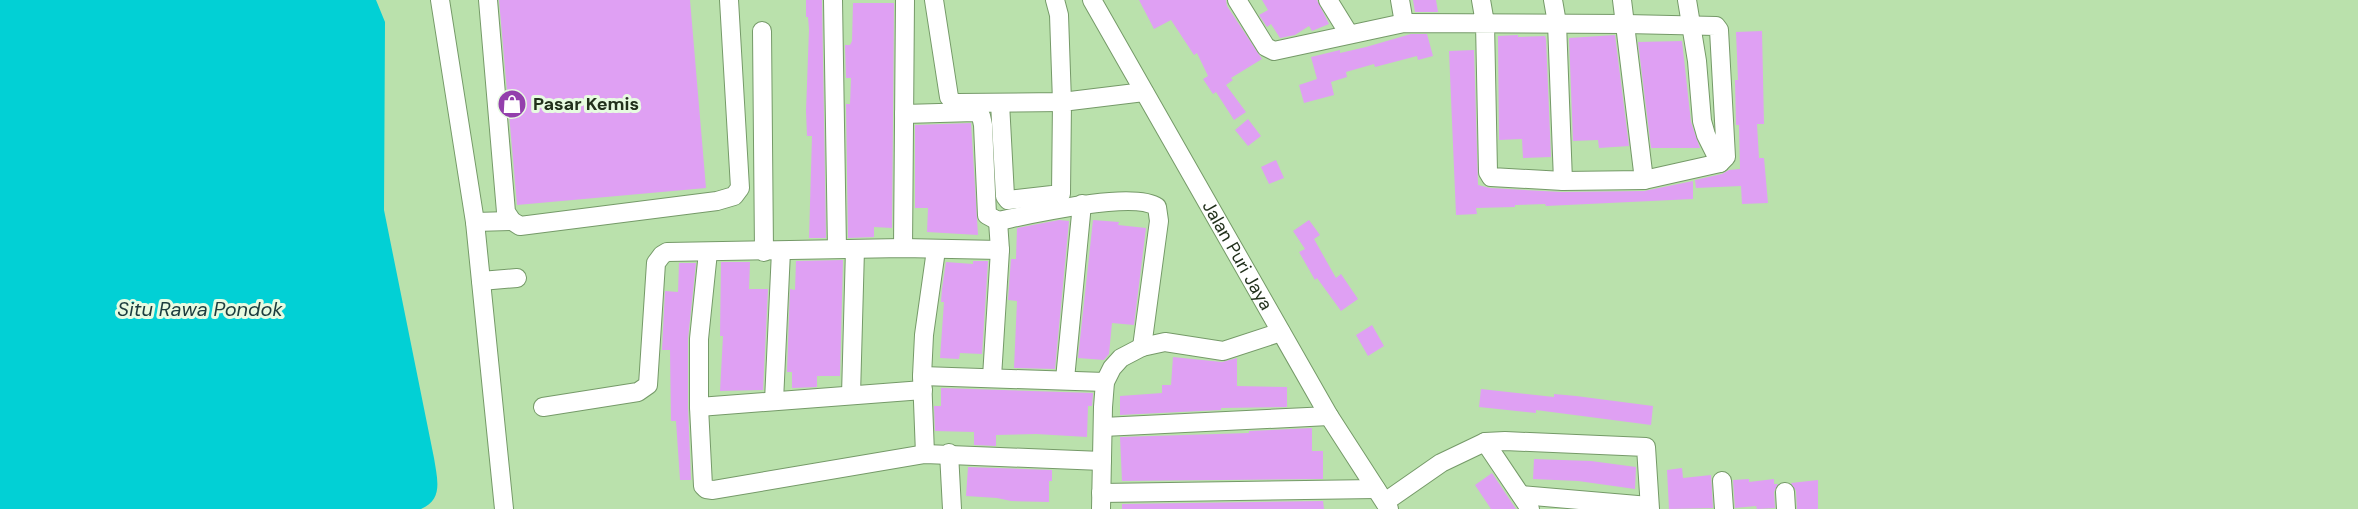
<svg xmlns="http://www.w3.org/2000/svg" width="2358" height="509" font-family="'DM Sans',sans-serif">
<rect width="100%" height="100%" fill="#bae1ac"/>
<path fill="#02d0d5" d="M0,0H376L385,22L384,210L434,458C437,478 444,500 421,509H0Z"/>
<path fill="#dfa0f3" d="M499,0H690L706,188L517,205Z
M806,0H822L826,238H809L812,136H807L806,111L809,29L808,17H806Z
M1139,0H1226L1227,6L1262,59L1231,78L1233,80L1226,85L1246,112L1234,120L1216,92L1213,94L1203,79L1208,76L1197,53L1194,55L1171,20L1154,29Z
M1262,0H1317L1329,24L1312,31L1309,26L1295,35L1280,38L1271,24L1267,27L1259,15L1268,10Z
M1413,0H1436L1438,12H1415Z
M853,3H894L892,228L874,227V237L848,238L846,104H850L851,78H846L845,45H850L852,41Z
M1762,31L1764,124H1757L1759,158H1764L1768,203L1742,204L1741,186L1696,188L1695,180L1722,174L1729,170L1740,169L1739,125H1736L1735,80H1738L1736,32Z
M1411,34H1427L1433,56L1418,60L1417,56L1375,67L1374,64L1346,72L1347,77L1331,82L1334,95L1304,103L1299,85L1317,79L1311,57L1340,50V53L1366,47Z
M1518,35V37L1545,36L1546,39L1551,157L1523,158L1522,139L1499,140L1498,36Z
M1615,35L1629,146L1599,148L1598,140L1573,141L1569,38Z
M1682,41L1691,122L1700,148H1651L1638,42Z
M1474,50L1478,185L1490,188L1562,192L1644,191L1693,181V199L1546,206L1545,204L1515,205V207L1476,208L1477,214L1456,215L1449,51Z
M1248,119L1261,136L1248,146L1235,130Z
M971,123L978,235L927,232L928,208H915V125Z
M1276,160L1284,178L1269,184L1261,167Z
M1059,220L1069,221L1055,369L1014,368L1017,301L1008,300L1011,259H1016L1017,228Z
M1093,220L1119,222L1118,225L1146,228L1134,325L1112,323L1109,354L1104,360L1078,358Z
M1309,220L1320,235L1314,239L1336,278L1341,274L1358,299L1341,311L1317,278L1315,280L1299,252L1305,249L1293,231Z
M843,260L840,376H817V387L792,388V372H787L790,289L795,290L796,261Z
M973,261H988L982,354L960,353L959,359L940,358L944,302H941L942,289L946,262L973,264Z
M721,262H750L749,289H768L763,390L720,391L723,336H720Z
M679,263H696L688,339V407L691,480H680L676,421H671L670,350H662L665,291L678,292Z
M1372,325L1384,346L1368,356L1356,335Z
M1173,357L1222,362L1237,358V386L1287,387V407L1221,408V410L1120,415V396L1162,393V385H1171Z
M941,388L1093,393L1092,406H1088L1087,437L1036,434L996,435V446L974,445V432L935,431L934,406H941Z
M1481,389L1554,397V394L1576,396L1653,406L1651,425L1536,410V413L1479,407Z
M1312,428V451H1323V479L1122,481L1120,437L1249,433V431Z
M1534,459L1591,461L1636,467L1635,489L1578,481L1533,479Z
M968,467L1052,470V481H1049V502L1011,501L997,498L966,496Z
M1682,468L1683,478L1711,475L1713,508L1669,509L1667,470Z
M1492,473L1516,509H1491L1475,485Z
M1749,479V482L1774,479V484H1778L1774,492L1775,508L1757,509L1756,506L1735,508L1733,480Z
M1818,480V509H1797L1796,491L1791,483Z
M1323,501L1324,509H1122V504Z"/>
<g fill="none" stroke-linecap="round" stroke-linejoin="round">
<g stroke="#759a68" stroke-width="20">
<g id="minor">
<path d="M440,0L475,222L504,509"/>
<path d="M488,0L506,212L512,221L520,226L717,201L734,196L740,188L729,0"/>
<path d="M833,0L837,249"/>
<path d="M934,0L949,97L953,102L958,103L1062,102L1059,15L1055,0"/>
<path id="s1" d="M1092,0L1329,416L1389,509"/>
<path d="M1237,0L1266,47L1274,51L1404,23L1625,24H1626L1716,26L1719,30L1726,157L1720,163L1644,180L1563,181L1491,177L1488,172L1485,23L1481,0"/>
<path d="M1328,0L1349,34"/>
<path d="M1400,0L1404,23"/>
<path d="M1553,0L1557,23L1563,181"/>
<path d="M1622,0L1644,180"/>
<path d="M1687,0L1697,61L1702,121L1706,135L1720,163"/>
<path d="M762,31L764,252"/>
<path d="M1000,103L1005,196L1008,200L1061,194L1062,102L1144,92"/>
<path d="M904,114L975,112L981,116L983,125L987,215L998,221C1028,215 1133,190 1157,207L1159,221L1142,347"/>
<path d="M475,222L512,221"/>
<path d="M903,248L905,0"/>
<path d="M708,252L699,339V407L703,486L706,489L713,490L925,454L1102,461"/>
<path d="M481,281L517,278"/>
<path d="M922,376L1105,382"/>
<path d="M992,377L1000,250L998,221"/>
<path d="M1065,379L1082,204"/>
<path d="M851,395L855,249"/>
<path d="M774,401L781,251"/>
<path d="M543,407L638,392L648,385L656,263L662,255L667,252L903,248L1000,250"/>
<path d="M699,407L923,390"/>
<path d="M1103,427L1329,416"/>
<path d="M1485,442L1530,509"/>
<path d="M949,453L952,509"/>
<path d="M925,454L922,376L924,335L936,250"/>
<path d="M1722,481L1724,509"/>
<path d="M1785,492L1786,509"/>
<path d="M1101,493L1376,489"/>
<path d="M1521,495L1649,506"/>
<path d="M1385,502L1441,463L1485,442L1505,441L1646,447L1650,509"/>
<path d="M1101,509L1103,407L1105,382L1112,368L1121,358L1142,347L1165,342L1223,351L1281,332"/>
</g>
</g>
<use href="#minor" stroke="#fff" stroke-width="18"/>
</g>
<defs>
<g id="shop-disc" transform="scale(1.5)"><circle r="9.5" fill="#933fac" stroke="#e7fbe1"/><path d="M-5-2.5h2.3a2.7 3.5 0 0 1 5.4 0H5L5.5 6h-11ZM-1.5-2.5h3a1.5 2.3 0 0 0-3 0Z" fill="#fff"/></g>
</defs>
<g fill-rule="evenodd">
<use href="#shop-disc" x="512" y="104"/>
</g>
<g text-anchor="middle" stroke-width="6" stroke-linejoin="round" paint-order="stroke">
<g font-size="18" font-weight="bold" fill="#22311c" stroke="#e7fbe1" text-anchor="start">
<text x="533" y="110">Pasar Kemis</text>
</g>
<g font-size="18" fill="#22311c" stroke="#e7fbe1">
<text dy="6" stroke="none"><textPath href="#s1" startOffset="294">Jalan Puri Jaya</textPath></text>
</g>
<g font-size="20" font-style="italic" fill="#1c3d3e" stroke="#e7fbe1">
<text x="200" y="316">Situ Rawa Pondok</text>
</g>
</g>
</svg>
